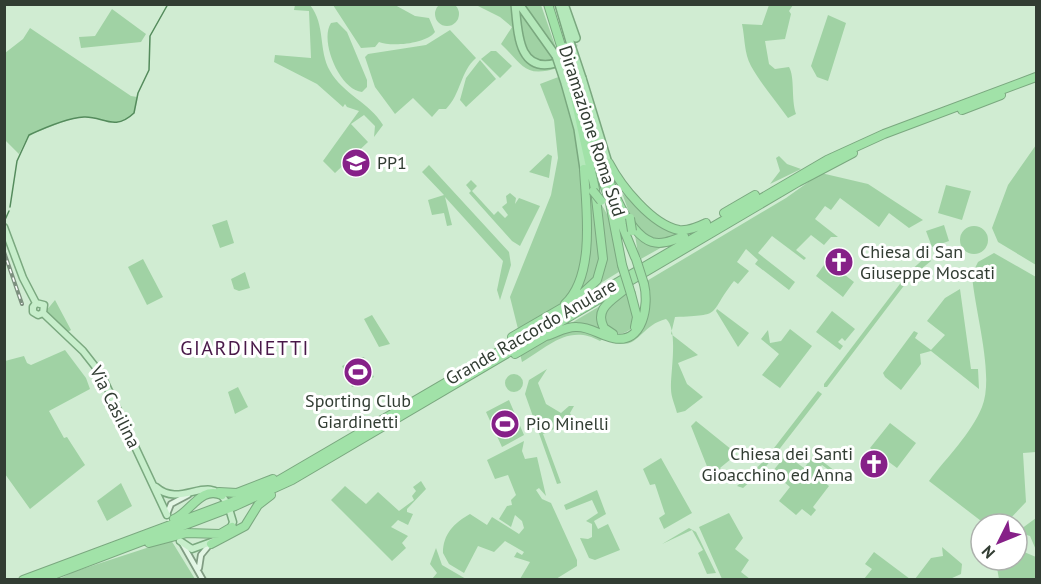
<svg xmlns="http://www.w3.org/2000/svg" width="1041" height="584" font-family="'PT Sans',sans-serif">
<rect width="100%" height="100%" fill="#d0ecd2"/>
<path fill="#a0d2a4" d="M435 14a12 12 0 1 1 24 0a12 12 0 1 1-24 0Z
M295,5H310C326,25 318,50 330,71C343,94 370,103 383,125L374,137L375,126L364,115L351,124L368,142L335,173L323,161L359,111L347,107L345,104L343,107L317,84L274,62L275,55L311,58L309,11L294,10Z
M333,5H395L415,16L429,18L435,32C426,44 391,47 379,42L375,47L361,48Z
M476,5H513C514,19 511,52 527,59C535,63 548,62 557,63L558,68C524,78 524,66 501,44L512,27L500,17Z
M522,5H541L556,48L531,20Z
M769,5H793L789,11L791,14L785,39L765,41L769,64L775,69L789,67C795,77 791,99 796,114L788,118C776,101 761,84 751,66C744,53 745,38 742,24L762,25Z
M518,8L556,61C519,67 521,34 518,8Z
M112,9L146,34L141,42L81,48L79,37L95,36Z
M828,15L846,23L828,81L817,77L811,66Z
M337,22L347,32L367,80V87L362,92C340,90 319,41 331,23Z
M30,28L131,96L137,97L134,113C114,132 103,116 84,117C68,118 49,128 34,133L27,138L19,154L5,140V53L23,39Z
M450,30L476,58C460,72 461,94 446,109H439L432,117L413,98L395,114L375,87L365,57L368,54L426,45Z
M491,51H496L512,66L500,78L481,59Z
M480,60L496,79L466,107L460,100L466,78Z
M561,76C576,128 604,251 568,297C556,312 534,320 518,329L510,297L551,195L558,158L554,120L540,84Z
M1036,145V265L998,242L992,228L1008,185Z
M548,154L552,156L549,178L529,172Z
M779,156L787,164L801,169L770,184L780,171L776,158Z
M429,165L509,252L511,265L500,300L497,290L503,261L445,197L452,225L447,226L444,213L432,215L428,200L444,195L422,172Z
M821,173L868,184L923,220L909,228L889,213L879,227L840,198L831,210L825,206L815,219L838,237H831L824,245L811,235L796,250L806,258L804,260L772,236L758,253L795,282L789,290L755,264L758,260L746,249L737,262L749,271L738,284L734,281C707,315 725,315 675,317L671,334L698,355L678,363L687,384L703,397L685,411L677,413C675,405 671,397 671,389C670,374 679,330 666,319C637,326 639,357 604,338L600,341C568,323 547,348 522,362L520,354L558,333L578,328L614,340L640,330L645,282L786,198Z
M471,180L477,186L472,191L494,215L498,211L505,218L508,215L502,207L507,203L506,196L510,193L516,198L515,204L519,198L540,206L520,246L512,241L469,193L471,191L466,185Z
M588,185L594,195L600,271L585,291L575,293L588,255Z
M946,185L971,191L962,220L938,213Z
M622,193L637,206L685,233L667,241H654L634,226Z
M600,202L611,221L622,270L596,286L606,260Z
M227,220L234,243L220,248L212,225Z
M944,225L949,241L932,247L926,231Z
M960 240a14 14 0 1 1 28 0a14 14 0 1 1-28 0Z
M635,235V234L664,246L639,260Z
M994,253L1036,277V452L1023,453L1026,502L1005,524H985L929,481C947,457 971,434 982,407C995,375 974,309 972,274L978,262Z
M927,256L931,261L909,279L827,387H824V384L909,272Z
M143,259L163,297L147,305L128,267Z
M827,261L854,282L843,297L816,276Z
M245,272L250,288L239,291L234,289L231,279Z
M960,289L971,369H978L979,389L931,351L920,354L921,364L901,390L885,377L883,373L914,331L918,333L915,338L931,350L945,335L927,321L945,298Z
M628,291L635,313L633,327C624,336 616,335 606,329L603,310Z
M55,300L71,330L68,332L46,311Z
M600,306L604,330L568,325Z
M717,309L749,333L738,347L716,311Z
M832,311L855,329L845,341L842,338L838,342L843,346L840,350L816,332Z
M372,315L390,344L379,347L364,319Z
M790,329L812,346L780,388L762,375L779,354L761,339L768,330L770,343L781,341Z
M65,350L86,378L90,389L49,411L64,438L67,437L85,465L30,509L5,474V361L24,356L27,363L31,365Z
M361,357H364L374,377L352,387L342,366Z
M547,369L538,383L546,404L561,413L569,406H574L570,413L573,419L571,426L563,425L543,434L561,483L557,484L525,394L529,380Z
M505 383a9 9 0 1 1 18 0a9 9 0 1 1-18 0Z
M238,387L248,407L235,414L228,392Z
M818,391L822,394L764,469L743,488L737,486L764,461Z
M509,400L524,435L502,447L486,412Z
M696,421L737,454L720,468L731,482L728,484L724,478L714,484L691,426Z
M890,423L916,443L897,468L870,448Z
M524,441L522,451L525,459L537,457L546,496L539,488L536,490L542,499L551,503L577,560V566L556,579H520L530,562L514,557L517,552L522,555L524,552L505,541L494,552L478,546L464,573L449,564L443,553C443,534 454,523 470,514L487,525L492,517L519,534L524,528L522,521L515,515L511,527L499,519L507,506L512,505L511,500L516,495L508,475L495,479L487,460Z
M786,455L804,468L814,455L839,474L837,476L822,465L814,474L829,486L813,507L816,510L811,516L802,509L796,515L779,501L790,487L772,472Z
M661,458L692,513L664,529L659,518L665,514L655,484L650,485L643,469Z
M421,481L426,489L407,509V512L413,514L408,525L398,520L391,527L408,536L402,543L406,548L392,561L331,500L345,486L366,504L378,492L399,511L414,500L412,496L416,491L413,487Z
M121,483L132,506L107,521L97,501Z
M597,490L606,514L594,521L598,529L608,524L620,550L595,560L589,558L580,538L588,539L592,537V524L586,521L598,513L592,500L569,509L566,510L564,505Z
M729,513L743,538L735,549L749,560L741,572L750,579H722L699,527Z
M1036,518V550L1030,536L1023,534L1017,538L1021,529Z
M689,528L696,532L716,573L707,574L698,553L703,550L692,530L662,544Z
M171,540L195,579L57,580L73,572Z
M942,547L962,564L961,574L950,579H915L931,558L943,556Z
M436,548L442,565L466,579H432L437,573L430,564Z
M1017,549L1036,557V579H999L997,568L1002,560H1017Z
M874,552L910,579H864L872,569L865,564Z"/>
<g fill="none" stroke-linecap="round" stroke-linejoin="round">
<path stroke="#548b5c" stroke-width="1.5" d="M10,207L17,161L29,135C44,128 68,118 84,117C103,116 114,132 134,113L138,93L149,70L150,36L168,4
M4,222L9,211"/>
<path stroke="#b0c9b2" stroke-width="7" stroke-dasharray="7 3.5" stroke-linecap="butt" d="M556,63L572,52L576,38"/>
<g stroke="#819c83" stroke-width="8">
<path id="secondary" d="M167,514L171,504L188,495
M182,543L203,580
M199,568L201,555L210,544"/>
</g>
<g stroke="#7aa87f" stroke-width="9">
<path id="primary" d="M4,227L23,278L36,303
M36,303L33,307V312L38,315L43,313
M36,303L44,305L43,313
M43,313L83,351L101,374L167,515
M156,487C181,509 208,473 225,500
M230,530L233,522L230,512
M180,541L192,549L214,541"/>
</g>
<g stroke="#7aa87f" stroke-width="10">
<path id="trunk" d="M515,4C518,30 517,74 556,63
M519,4L556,56
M559,4L571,45
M564,4L576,38
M582,78L608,163
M565,83L578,129L584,169"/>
</g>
<g stroke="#7aa87f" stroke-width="10">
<path id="motorway" d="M548,4L562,49
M570,76L595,189L603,259L597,280L572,303
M575,80L585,111
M583,107C596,139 618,231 652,242C663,245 673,240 684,236
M962,110L1001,95
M584,120L610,203L622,265
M609,163C621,186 652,225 679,230C689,231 698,227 706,223
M615,208L635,257
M724,213L755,195
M631,294L637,317L635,327
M565,304C596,275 586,207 584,169
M613,334L604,328C594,309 611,301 624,290
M546,336C557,333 566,326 577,327C591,327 601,336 613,338C644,345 649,304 644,284
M512,337L574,301
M515,354L549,334
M219,492L237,493L273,479
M174,519C192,511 200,486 222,495
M149,543L187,533L220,534L232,527
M211,544L245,526L258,505L271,495
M23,580L232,502L274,483L827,160L884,134L1036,77
M40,580L235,506L292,480L798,182L853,153"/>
</g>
<use href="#secondary" stroke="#e3f6e5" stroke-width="4.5"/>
<use href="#primary" stroke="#c7eecb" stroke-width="6"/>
<use href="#trunk" stroke="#b4e8ba" stroke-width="7"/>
<use href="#motorway" stroke="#a1e2a8" stroke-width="8"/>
<g stroke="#7d907f" stroke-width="4">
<path id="rail" d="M4,252L22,304"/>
</g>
<use href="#rail" stroke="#fff" stroke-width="1.5" stroke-dasharray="4.5" stroke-linecap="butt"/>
<g stroke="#7aa87f" stroke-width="10" stroke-linecap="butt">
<path id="trunk-bridge" d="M571,45L582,78
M556,56L565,83"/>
</g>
<g stroke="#7aa87f" stroke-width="10" stroke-linecap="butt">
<path id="motorway-bridge" d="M565,47L575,80
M593,191L601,201
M630,218L632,231
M636,259L644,284
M622,265L631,294"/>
</g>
<use href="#trunk-bridge" stroke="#b4e8ba" stroke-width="7"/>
<use href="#motorway-bridge" stroke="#a1e2a8" stroke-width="8"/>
</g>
<defs>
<g id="university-disc" transform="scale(1.5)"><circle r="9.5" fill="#862088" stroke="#fff"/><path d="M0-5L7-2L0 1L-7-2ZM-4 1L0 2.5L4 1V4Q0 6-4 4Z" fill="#fff"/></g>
<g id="church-disc" transform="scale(1.5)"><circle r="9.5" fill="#862088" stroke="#fff"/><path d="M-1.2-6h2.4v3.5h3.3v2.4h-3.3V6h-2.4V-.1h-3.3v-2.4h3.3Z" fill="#fff"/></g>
<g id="stadium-disc" transform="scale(1.5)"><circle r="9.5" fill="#862088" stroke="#fff"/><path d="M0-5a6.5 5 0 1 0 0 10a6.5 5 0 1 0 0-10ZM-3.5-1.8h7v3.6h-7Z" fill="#fff"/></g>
</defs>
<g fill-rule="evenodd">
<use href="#university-disc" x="356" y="163"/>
<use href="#church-disc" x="839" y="262"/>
<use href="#stadium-disc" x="358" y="372"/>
<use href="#stadium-disc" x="505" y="424"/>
<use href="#church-disc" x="874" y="464"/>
</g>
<g text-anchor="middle" stroke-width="6" stroke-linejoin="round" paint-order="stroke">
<g font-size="18" fill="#323d33" stroke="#fff">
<text transform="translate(592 131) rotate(72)" y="6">Diramazione Roma Sud</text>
<text transform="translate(531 332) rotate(-30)" y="6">Grande Raccordo Anulare</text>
<text transform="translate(115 407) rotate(63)" y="6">Via Casilina</text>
</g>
<g font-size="18" fill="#323d33" stroke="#fff" text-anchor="start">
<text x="377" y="169">PP1</text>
<text x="860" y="258">Chiesa di San<tspan x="860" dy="21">Giuseppe Moscati</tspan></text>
<text x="358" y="407" text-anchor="middle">Sporting Club<tspan x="358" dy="21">Giardinetti</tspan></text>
<text x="526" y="430">Pio Minelli</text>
<text x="853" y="460" text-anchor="end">Chiesa dei Santi<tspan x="853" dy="21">Gioacchino ed Anna</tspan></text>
</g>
<g font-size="20" letter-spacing="1.5" fill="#491949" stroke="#fff">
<text x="245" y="355">GIARDINETTI</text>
</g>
</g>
<rect width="1041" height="584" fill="none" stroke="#323d33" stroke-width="12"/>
<g transform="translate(999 542) rotate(227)"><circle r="28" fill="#ffffff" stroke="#adb1ad" stroke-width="1.5"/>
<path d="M0-4.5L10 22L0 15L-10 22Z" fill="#862088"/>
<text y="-9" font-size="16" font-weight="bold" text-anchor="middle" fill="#323d33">N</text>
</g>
</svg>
